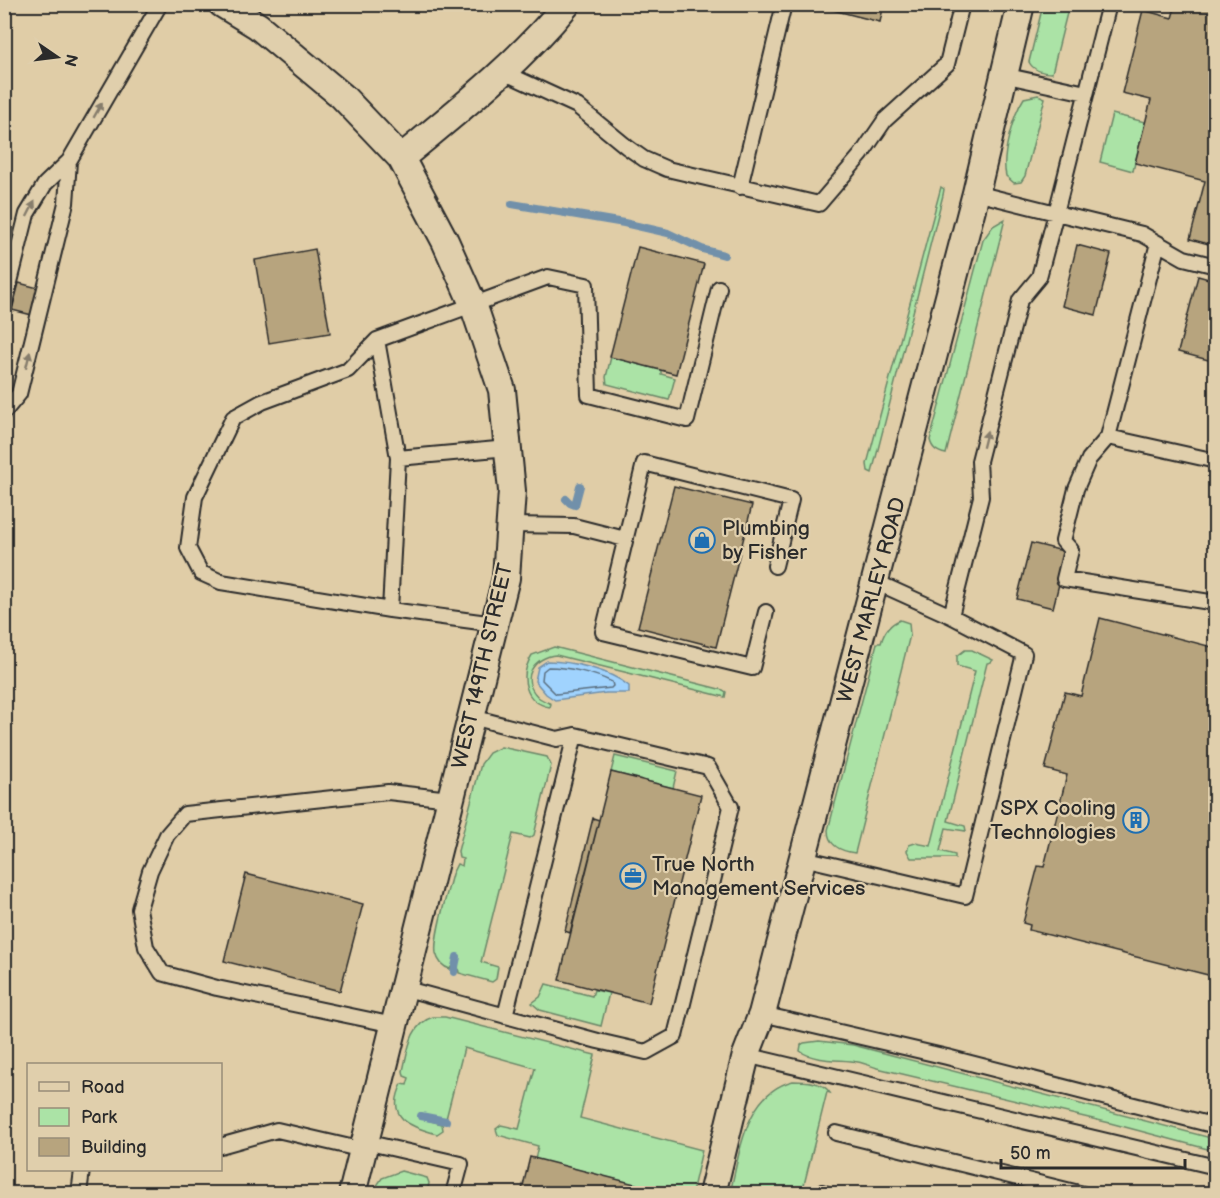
<svg xmlns="http://www.w3.org/2000/svg" width="1220" height="1198" font-family="'Balsamiq Sans',sans-serif">
<rect width="100%" height="100%" fill="#e0cda7"/>
<filter id="ink" filterUnits="userSpaceOnUse"><feTurbulence type="fractalNoise" baseFrequency=".0167" numOctaves="2"/><feDisplacementMap in="SourceGraphic" scale="12" xChannelSelector="R" yChannelSelector="G"/><feConvolveMatrix kernelMatrix="1 2 1 2 8 2 1 2 1" color-interpolation-filters="sRGB"/></filter>
<g filter="url(#ink)">
<path fill="#abe3a6" stroke="#6b8768" stroke-width="1.5" d="M1043,5H1069L1052,73C1043,73 1033,70 1029,62Z
M1038,95L1045,98L1025,176L1021,182L1014,183L1006,176C1001,156 1013,115 1024,98Z
M1112,114L1145,122L1133,171L1100,162Z
M941,187L944,189L943,195L872,473L868,471L867,464Z
M1005,219L946,454C937,452 932,449 930,440L983,240L993,226Z
M611,357L661,370V374L675,378L669,400L607,384L606,377Z
M900,620L909,623L910,635L855,853C841,851 828,846 828,830L877,643H881C884,632 889,624 900,620Z
M554,647L723,690L726,692L725,697L556,655C534,657 519,678 538,697C542,700 547,702 551,704L550,707C524,703 519,676 532,655Z
M965,650H972L993,660L991,662L987,663L948,821L965,826L966,831L946,828L940,851L955,855V858H911L907,851L909,845L915,843L931,846L975,671L957,666V656Z
M501,747L547,757L551,765L534,835L530,838L513,834L481,962L498,967L496,979L492,982L459,973L458,965L453,964L450,969C443,967 438,961 436,953C433,938 448,891 452,874L457,864L462,866L463,859L459,858L458,851L481,764L489,753Z
M615,756L677,771L673,788L611,772Z
M546,984L592,996L594,990L609,993L601,1026L540,1010L532,1003L540,997Z
M433,1017H445L595,1055L580,1118L702,1150L692,1193H666V1192L535,1159L538,1146L498,1135L496,1129L501,1125L519,1129L535,1068L464,1048L446,1119L420,1113L419,1118L442,1124L443,1130L437,1134C410,1127 385,1118 402,1084L407,1085L409,1078L404,1076L403,1071C408,1050 410,1024 433,1017Z
M819,1041L853,1045L1215,1139V1151L1110,1123L877,1068C871,1066 864,1063 858,1062C841,1059 815,1062 800,1051L801,1045L804,1043Z
M793,1081C804,1081 823,1081 830,1093L827,1092L802,1193H730C740,1153 745,1093 793,1081Z
M401,1171L427,1178L429,1183L427,1193H372L382,1178Z"/>
<path fill="#a0d3fe" stroke="#7190aa" stroke-width="1.5" d="M547,661C571,661 610,670 629,686V693H606L555,700L546,694L535,681L538,667Z"/>
<g fill="none" stroke-linecap="round" stroke-linejoin="round">
<path stroke="#5a6e7f" stroke-width="1.5" d="M548,667C568,667 594,673 612,682L613,686L611,688L556,694L542,680L543,671Z"/>
<path stroke="#7190aa" stroke-width="8" d="M512,204L624,223L668,233L702,249L724,255
M566,499L570,503L575,505L580,486
M454,972L457,957
M421,1116L446,1121"/>
</g>
<path fill="#b7a47e" stroke="#2b2b2b" stroke-width="1.5" d="M826,4H884L880,22L825,8Z
M1176,4H1216V246L1190,239L1205,181L1135,163L1151,100L1122,93L1143,10L1172,18Z
M1077,245L1111,254L1096,315L1062,306Z
M638,247L704,264L676,374L610,357Z
M315,249L330,333L269,343L255,260Z
M1198,276L1216,281V362L1178,352Z
M19,283L38,288L32,315L12,310Z
M674,486L752,505L716,647L638,627Z
M1031,543L1067,552L1053,608L1017,599Z
M1100,618L1216,648V977L1029,930L1030,925L1023,923L1038,866L1044,867L1067,775L1045,769L1053,739L1065,692L1081,696Z
M611,772L701,795L649,1003L559,980Z
M593,818L599,820L570,933L565,931Z
M246,874L363,904L340,991L224,961Z
M530,1157L666,1192V1194H521Z"/>
<g fill="none" stroke-linecap="round" stroke-linejoin="round">
<g stroke="#2b2b2b" stroke-width="18">
<path id="service" d="M503,72L577,106L627,147L644,159L667,169L819,204L861,155L885,120L947,64L962,4
M1003,75L1086,93
M740,187L784,4
M976,193L1056,213L1109,4
M1158,243L1108,437L1089,459L1076,489L1063,541L1071,550L1064,579L1216,603
M4,306L27,214L45,184L69,161L160,4
M377,340L398,458L390,610
M4,412L19,394L66,203L69,161
M1108,437L1216,461
M398,458L508,448
M511,525L574,526L625,539
M766,612L752,668L603,632L644,463L791,500L775,566
M951,616L981,497L979,461L1020,300L1039,277L1056,213L1142,234L1184,258L1216,266
M495,624L390,610L221,582L201,573L188,548L195,497L233,418L262,402L348,370L377,340L548,277L586,285L589,395L687,420L719,288
M803,858L965,896L1024,654L951,616L876,582
M403,988L598,1041L646,1052L675,1036L731,807L708,767L575,735L557,739L472,717
M762,1014L947,1057L1216,1126
M505,1016L575,735
M394,1025L217,988L162,973L146,947L139,909L150,871L167,835L185,814L388,792L450,799
M746,1055L1216,1167
M836,1133L1083,1194
M365,1142L461,1164L453,1194
M220,1146L277,1130L363,1150
M822,1192L827,1194
M79,1194L82,1170"/>
</g>
<g stroke="#2b2b2b" stroke-width="30">
<path id="minor" d="M222,4L258,26L342,96L401,158L445,241L473,304L502,390L512,491L506,578L352,1194
M401,158C459,110 519,63 567,4
M712,1194L746,1055L762,1014L976,193L1021,4"/>
</g>
<use href="#service" stroke="#e0cfac" stroke-width="14"/>
<use href="#minor" stroke="#e0cfac" stroke-width="26"/>
</g>
<defs><path id="oneway-solid" d="M-6-.8H1V-3.2L6.5 0L1 3.2V.8H-6Z" transform="scale(1.5)"/></defs>
<g fill="#867d6c">
<use href="#oneway-solid" transform="translate(98 110) rotate(-60)"/>
<use href="#oneway-solid" transform="translate(31 209) rotate(-63)"/>
<use href="#oneway-solid" transform="translate(28 360) rotate(-76)"/>
<use href="#oneway-solid" transform="translate(985 439) rotate(-76)"/>
</g>
</g>
<defs>
<g id="shop-ring" transform="scale(1.35)"><circle r="9.5" fill="#e0cfac" stroke="#1f6fb2" stroke-width="1.5"/><path d="M-5-2.5h2.3a2.7 3.5 0 0 1 5.4 0H5L5.5 6h-11ZM-1.5-2.5h3a1.5 2.3 0 0 0-3 0Z" fill="#1f6fb2"/></g>
<g id="building-ring" transform="scale(1.35)"><circle r="9.5" fill="#e0cfac" stroke="#1f6fb2" stroke-width="1.5"/><path d="M-4-6H4V6H1V3H-1V6H-4ZM-2.5-4.3h1.7v1.8h-1.7ZM.8-4.3h1.7v1.8H.8ZM-2.5-1h1.7V.8h-1.7ZM.8-1h1.7V.8H.8Z" fill="#1f6fb2"/></g>
<g id="office-ring" transform="scale(1.35)"><circle r="9.5" fill="#e0cfac" stroke="#1f6fb2" stroke-width="1.5"/><path d="M-6-3h4V-5.5h4V-3h4V5H-6ZM-1-4.5V-3h2v-1.5ZM-6 0V1H6V0Z" fill="#1f6fb2"/></g>
</defs>
<g fill-rule="evenodd">
<use href="#shop-ring" x="702" y="540"/>
<use href="#building-ring" x="1136" y="820"/>
<use href="#office-ring" x="633" y="876"/>
</g>
<g text-anchor="middle" stroke-width="4.5" stroke-linejoin="round" paint-order="stroke">
<g font-size="21" fill="#2b2b2b" stroke="#e0cfac" text-anchor="start">
<text x="722" y="535">Plumbing<tspan x="722" dy="24">by Fisher</tspan></text>
<text x="1116" y="815" text-anchor="end">SPX Cooling<tspan x="1116" dy="24">Technologies</tspan></text>
<text x="652" y="871">True North<tspan x="652" dy="24">Management Services</tspan></text>
</g>
<g font-size="21" fill="#2b2b2b" stroke="#e0cfac">
<text transform="translate(871 600) rotate(-75)" y="7">WEST MARLEY ROAD</text>
<text transform="translate(482 666) rotate(-77)" y="7">WEST 149TH STREET</text>
</g>
</g>
<rect width="1220" height="1198" fill="none" stroke="#e0cfac" stroke-width="24"/>
<rect x="12" y="12" width="1196" height="1174" fill="none" stroke="#2b2b2b" stroke-width="2" filter="url(#ink)"/>
<rect x="27" y="1063" width="195" height="108" fill="#e0cfac" stroke="#988d78" stroke-width="1.5"/>
<rect x="39" y="1082" width="30" height="9" fill="#e0cfac" stroke="#988d78" stroke-width="1.5"/>
<text x="81" y="1093" font-size="18" fill="#2b2b2b">Road</text>
<rect x="39" y="1108" width="30" height="18" fill="#abe3a6" stroke="#988d78" stroke-width="1.5"/>
<text x="81" y="1123" font-size="18" fill="#2b2b2b">Park</text>
<rect x="39" y="1138" width="30" height="18" fill="#b7a47e" stroke="#988d78" stroke-width="1.5"/>
<text x="81" y="1153" font-size="18" fill="#2b2b2b">Building</text>
<g transform="translate(57 57) rotate(104)" stroke="#e0cfac" stroke-width="4.5" paint-order="stroke">
<path d="M0-4.5L10 22L0 15L-10 22Z" fill="#2b2b2b"/>
<text y="-9" font-size="16" font-weight="bold" text-anchor="middle" fill="#2b2b2b">N</text>
</g>
<path d="M1001 1159v9h184v-9" fill="none" stroke="#2b2b2b" stroke-width="3"/>
<text x="1010" y="1159" font-size="18" fill="#2b2b2b" stroke="#e0cfac" stroke-width="4.5" paint-order="stroke">50 m</text>
</svg>
